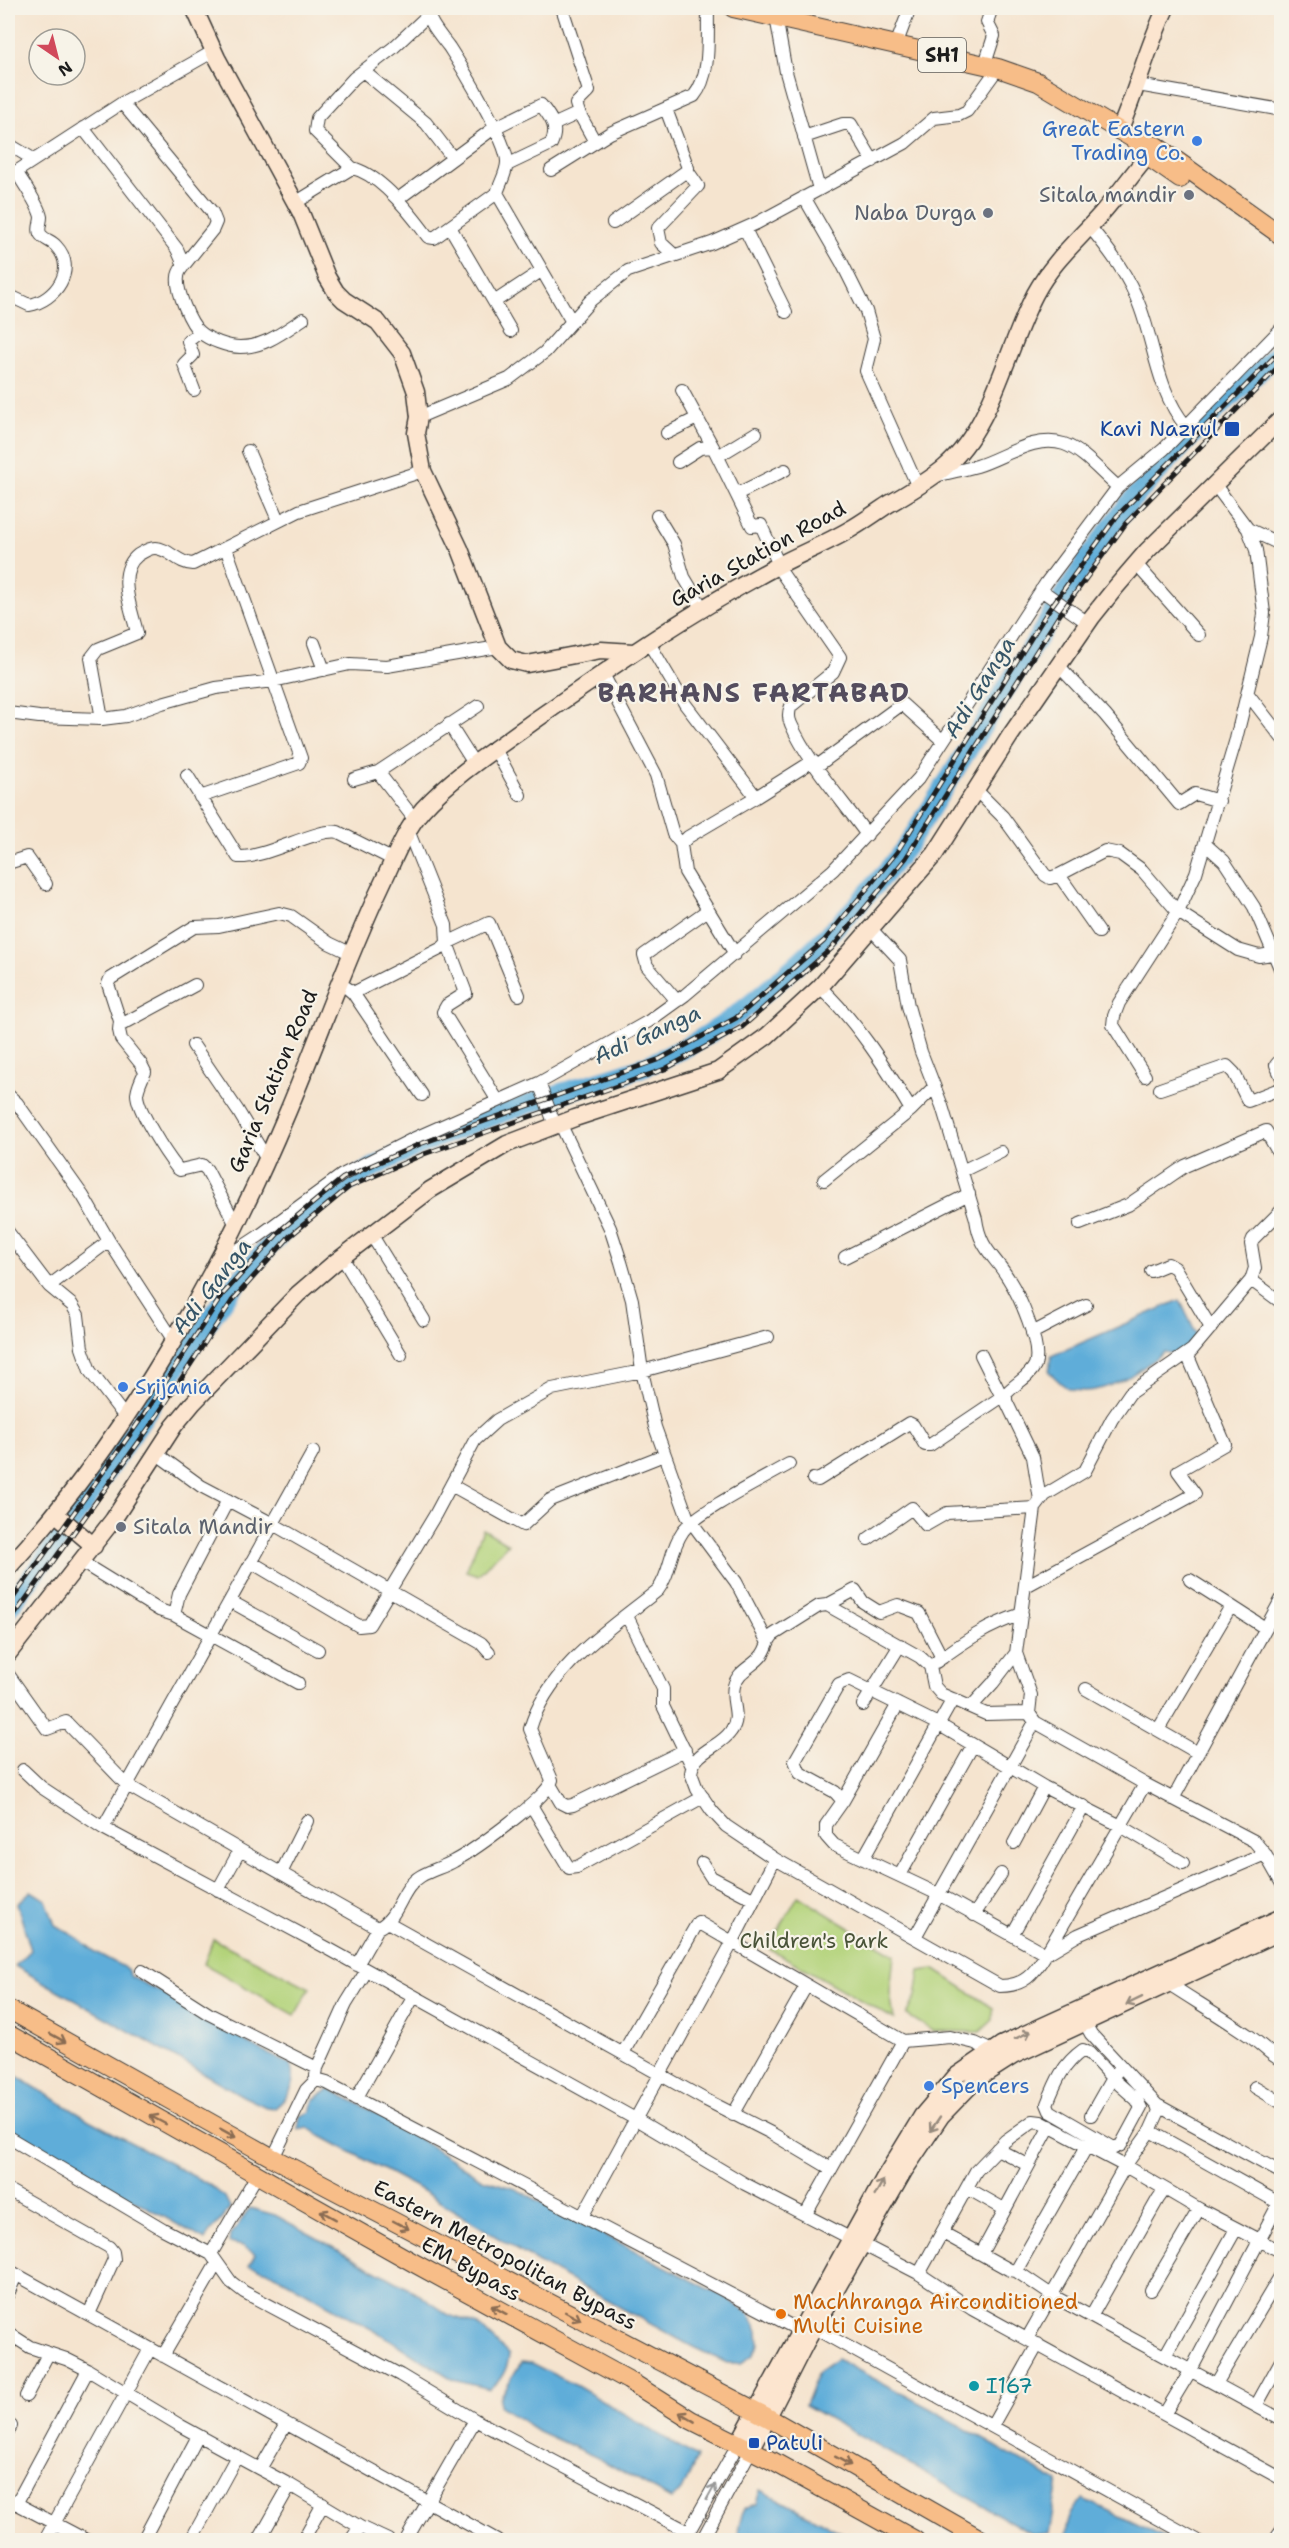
<svg xmlns="http://www.w3.org/2000/svg" width="1289" height="2548" font-family="'Shantell Sans',sans-serif">
<rect width="100%" height="100%" fill="#f7f3e8"/>
<filter id="ink" filterUnits="userSpaceOnUse"><feTurbulence type="fractalNoise" baseFrequency=".0167" numOctaves="2"/><feDisplacementMap in="SourceGraphic" scale="12" xChannelSelector="R" yChannelSelector="G"/><feConvolveMatrix kernelMatrix="1 2 1 2 8 2 1 2 1" color-interpolation-filters="sRGB"/></filter>
<filter id="wash" filterUnits="userSpaceOnUse"><feTurbulence type="fractalNoise" baseFrequency=".008" numOctaves="4" result="noise"/><feDisplacementMap in="SourceGraphic" scale="24" xChannelSelector="R" yChannelSelector="G"/><feGaussianBlur stdDeviation="1.35" result="paint"/><feColorMatrix in="noise" values="0 0 0 0 0 0 0 0 0 0 0 0 0 0 0 0 0 1.4 0 .05"/><feComposite in="paint" operator="in"/></filter>
<g filter="url(#wash)">
<rect width="100%" height="100%" fill="#f5e4cf"/>
<path fill="#b3d37a" stroke="#68784b" stroke-width="1.5" d="M483,1529L508,1544L478,1575L466,1571Z
M798,1896L894,1955L890,1992L894,2019L768,1948Z
M213,1939L310,1988L295,2015L204,1964Z
M934,1969L993,2008V2020L980,2032L933,2031L907,2015L916,1996L920,1971Z"/>
<path fill="#5fadd9" stroke="#3e647a" stroke-width="1.5" d="M1180,1300L1198,1338L1180,1355L1163,1352C1141,1371 1101,1399 1070,1389C1063,1387 1055,1377 1049,1372L1051,1356Z
M31,1891L46,1900L55,1925L76,1937L97,1953L127,1969L131,1977L175,1999L260,2050L290,2064C297,2084 291,2095 275,2108L266,2107L243,2096L15,1966L31,1950L17,1904Z
M8,2071L89,2120L208,2184L225,2197L230,2207C223,2222 212,2225 205,2240L8,2129Z
M330,2089L393,2122L482,2179L516,2189L730,2300L749,2314L758,2331L759,2344L752,2356L741,2363H727L693,2347L537,2262L416,2187L321,2136L308,2127L298,2129L300,2116L311,2112L314,2099Z
M250,2208L275,2215L415,2292L449,2315L478,2325L509,2355C508,2368 501,2381 490,2389L454,2380L391,2340L268,2271L249,2265L255,2254L243,2246L229,2243L230,2236Z
M837,2359L931,2409L1058,2482L1049,2533L1034,2535L805,2405L818,2372Z
M521,2362L531,2363L577,2386L697,2457L682,2491L671,2499L598,2458L538,2431L500,2406V2398Z
M761,2490L855,2540H737C738,2530 740,2518 745,2508L757,2504Z
M1084,2499L1170,2540H1067C1065,2524 1071,2509 1084,2499Z"/>
<g fill="none" stroke-linecap="round" stroke-linejoin="round">
<path stroke="#5fadd9" stroke-width="20" d="M8,1608C62,1539 110,1466 159,1393C203,1328 255,1248 319,1201C392,1149 479,1120 564,1092C599,1081 635,1072 668,1056C720,1032 760,998 801,960C841,924 877,886 909,843L1088,558L1130,502L1215,411L1282,350"/>
</g>
</g>
<g filter="url(#ink)">
<g fill="none" stroke-linecap="round" stroke-linejoin="round">
<g stroke="#3d3a37" stroke-width="14">
<path id="street" d="M427,8C428,22 440,35 449,47C462,67 507,141 507,162C507,172 500,183 497,193L572,322
M562,8L589,91L576,104L579,113
M776,17L786,72L819,189
M896,45L910,8
M985,64L994,36L987,22L992,8
M363,71L426,123L452,157
M1138,85L1282,110
M122,103L212,212L216,222L213,229L184,265
M555,124L579,113L595,142
M83,128L177,249L184,265C181,269 178,272 178,277C176,290 190,324 200,332C209,340 228,347 240,347C265,347 283,332 303,319
M804,137L843,124H851L873,161
M8,144L33,159
M352,168C380,174 412,215 428,237L434,238L497,193
M551,170L610,133L694,96C712,74 707,36 708,8
M8,177L122,103L214,51
M804,197L842,263L866,311L874,339L866,371L918,487
M398,199L494,128L541,105C551,118 559,128 551,144L507,165
M295,203L352,168L315,131L317,118L354,78L393,48L427,16
M613,223L685,172L688,168L666,109
M1089,226C1110,251 1129,276 1140,307C1155,347 1158,393 1186,426
M450,227L494,302L541,271
M745,229L786,312
M673,254L661,243L658,228L698,186L687,170
M8,295L29,305C55,301 78,269 56,246C52,241 45,240 41,235C37,230 41,223 41,217C39,205 22,182 16,171
M494,302L511,331
M194,390L184,364L193,355L188,341L200,332
M682,390L713,447
M419,417L509,379L545,352L591,300L628,271L712,243L757,223L905,143L934,118L959,115L967,111L998,68
M667,433L697,418
M248,451L278,520
M718,456L756,433
M678,462L700,448L713,447L752,526L761,525L779,565
M936,476C950,472 963,470 977,466C1004,458 1035,434 1064,444C1084,451 1102,474 1118,487
M737,494L785,470
M657,516L674,544L684,577L703,609
M1248,529L1282,545
M1136,564L1199,635
M777,566L840,657L833,672L791,706C788,713 788,718 791,724C807,761 843,801 867,835
M1041,590L1088,623
M314,643L324,670
M649,643L685,704L756,797L688,837L681,844L685,872L735,954
M1058,665L1105,715L1179,804L1195,794L1219,801
M603,674L656,775L673,834L681,844
M1248,694L1282,738
M8,713L39,717L102,719L126,716L162,703L216,688L273,681L350,664L387,666L498,647
M102,719L91,658L98,649L137,633C132,609 115,573 138,555C143,552 149,548 155,548C169,548 178,564 193,564L299,511L423,471
M449,724L475,765
M495,749L520,795
M817,766L902,704L943,741
M187,775L238,857C264,859 319,827 338,832L394,860
M354,779L378,772
M977,791L1003,817L1045,875L1050,878L1059,875L1099,932
M200,797L299,763L301,758L226,548
M756,797L813,761
M415,820L378,772L478,706
M1205,844L1224,861L1254,907L1282,973
M8,863L27,857L46,884
M1059,875L1105,851L1120,854L1142,870L1178,912L1238,950L1259,956L1272,954
M820,987C857,1022 885,1066 911,1110
M347,988L353,993L422,1095
M353,993L442,948L447,943L446,925L408,830
M677,1001L647,966L644,955L708,910
M121,1025L195,985
M193,1045L238,1111L266,1158
M1282,1058L1276,1065L1282,1078
M1145,1076L1113,1025L1114,1016L1119,1003L1178,912L1196,873L1236,739L1261,637L1264,613L1256,550L1248,529L1215,485
M539,1083L555,1125
M1160,1089L1227,1066L1234,1073L1248,1101L1282,1088
M8,1095L17,1103L83,1196L109,1241L174,1341
M498,1101L443,1012L447,1005L466,993L447,943L489,923L519,995
M560,1123L610,1228L621,1262L632,1300L642,1371L655,1427L687,1516L736,1582L767,1641
M962,1171L1001,1152
M824,1180L911,1110L934,1087
M1080,1224L1128,1205L1185,1166L1266,1131L1282,1159
M236,1225L207,1170L202,1165L180,1170L177,1168C166,1154 137,1110 137,1094C138,1086 142,1078 145,1072L141,1064L121,1039L119,1030L120,1021L108,984L110,979L194,927L219,926L279,913L291,916L329,943L350,953
M8,1232L49,1286L109,1241
M371,1234L424,1320
M342,1257L401,1355
M845,1257L969,1194
M218,1263L259,1236L342,1175L413,1139L539,1083L649,1021L685,995L833,870L919,778L1046,583L1118,487L1164,449L1282,328
M1151,1271L1168,1264L1175,1268L1211,1328
M1251,1280L1282,1303
M49,1286L72,1305L78,1315L82,1348L90,1371L125,1417
M1032,1333L1086,1305
M981,1355L1002,1397
M1006,1394V1401L1033,1457L1040,1500
M313,1452L103,1828L329,1949L639,2121L745,2184L918,2273L972,2309L1282,2479
M157,1454L201,1486L273,1524L481,1643L489,1652
M813,1479L818,1480L909,1423L913,1425L925,1445H930L1006,1394C1015,1383 1029,1378 1035,1365C1042,1345 1019,1295 1008,1278C994,1255 980,1249 976,1219L942,1106L921,1052L908,1006L900,960L871,929
M451,1485L523,1525L550,1500L664,1455
M228,1500L179,1594L174,1615L298,1683
M868,1539L912,1508L926,1525L947,1513L1035,1508
M81,1562L159,1610L174,1615
M251,1562L359,1626L369,1625L435,1515L475,1440L497,1420L552,1389L642,1371L768,1337
M1190,1580L1231,1606
M1026,1586L1195,1494L1178,1471L1225,1444L1187,1354
M230,1601L318,1650
M827,1605L855,1590L863,1602L879,1612L898,1605L919,1613L942,1658
M627,1616L663,1689V1706L692,1766
M1016,1653L1031,1695L1029,1713L1035,1722L1145,1784L1254,1841L1265,1854L1282,1884
M936,1662C965,1641 988,1625 1022,1614
M8,1674L47,1729L66,1722L127,1785L240,1850L218,1890
M1086,1689L1198,1753
M898,1704L843,1801L826,1825V1836L834,1845L940,1895L1046,1954C1034,1974 1024,1986 1000,1986L775,1859L726,1826L712,1811L697,1789L691,1773C694,1750 720,1748 731,1731C742,1716 730,1702 734,1686C738,1670 753,1667 762,1655C767,1649 767,1641 773,1635L819,1606L827,1605L920,1657L930,1666L934,1686L941,1694L986,1714L1029,1713
M863,1705L900,1645
M971,1707L993,1683L1016,1653L1035,1508L1045,1495L1085,1471L1112,1419L1130,1393L1192,1350L1251,1280L1255,1268L1251,1244L1253,1239L1282,1210
M1158,1730L1231,1606L1265,1628
M23,1770L41,1787L103,1828
M1145,1784L1046,1954L1078,1935L1265,1854
M551,1786L561,1803L567,1806L573,1805L685,1750
M1173,1799L1282,1598
M843,1801L835,1792L800,1773L795,1761L839,1684L849,1680L938,1724L1044,1787L1121,1826L1183,1863
M531,1805L569,1868L577,1867L703,1797
M1014,1843L1044,1787
M240,1850L378,1928C400,1917 400,1888 421,1876C431,1870 444,1867 454,1861C473,1851 549,1797 552,1780L530,1729C548,1667 611,1628 658,1590C671,1573 669,1551 683,1531C697,1512 765,1478 789,1464
M863,1859L953,1699
M702,1863L711,1877L753,1899
M281,1873L307,1821
M900,1875L973,1745
M974,1915L1001,1874
M389,1923L704,2099L771,2133L830,2168
M1012,1935L1084,1806
M915,1937L1035,1722
M357,1965L378,1928
M142,1971L209,2014L317,2068
M1169,1984C1195,2001 1222,2017 1248,2035C1260,2043 1268,2053 1282,2061
M1081,2016L1091,2034L1157,2105L1159,2111L1150,2131L1279,2203L1282,2197
M623,2053L698,1922L903,2041L950,2037L975,2043L992,2051
M316,2076L317,2068L346,2004L367,1970
M1255,2087L1282,2103
M356,2099L414,1996
M1157,2105L1282,2173
M733,2115L806,1986
M1091,2115L1112,2078L1089,2053L1083,2050C1063,2064 1056,2081 1047,2104L1050,2111L1114,2148L1121,2145L1141,2108L1137,2100L1112,2078L1120,2067
M1150,2131L1125,2166L1165,2189
M8,2137L163,2229L211,2254L257,2175
M997,2149L1028,2165
M273,2158L306,2090L316,2080L327,2083L799,2330
M967,2188L1004,2209
M8,2190L109,2247L113,2252L114,2259L89,2314
M806,2214L903,2041
M583,2215L732,1943L775,1859
M943,2233L1010,2270L1016,2271L1087,2146
M211,2254L231,2282L244,2292L400,2375L475,2420L689,2532
M981,2254L1050,2126
M8,2270L497,2540
M1016,2271L1053,2296L1282,2420
M919,2274L976,2171L1005,2141L1033,2121L1041,2122L1125,2166L1028,2337
M1151,2290L1199,2209
M8,2294L16,2275
M1092,2315L1158,2199L1165,2189L1199,2209L1282,2252
M814,2328L1197,2540
M8,2333L30,2347L66,2359L88,2370L181,2426L260,2469
M8,2347L13,2337
M163,2356L217,2263
M1165,2356L1236,2229
M1216,2384L1282,2273
M26,2396L48,2354
M1256,2406L1282,2359
M1165,2413L1191,2370L1279,2203
M992,2426L1038,2344
M8,2431L11,2426
M290,2485L360,2527
M8,2499L86,2540
M16,2504L88,2370
M45,2540L150,2349
M143,2540L198,2436
M191,2540L237,2456
M259,2540L290,2485L260,2469L286,2424
M303,2540L323,2504
M351,2540L360,2527L388,2540
M406,2540L475,2420
M684,2540L738,2444
M702,2540L751,2450
M1275,2540L1282,2530"/>
</g>
<g stroke="#3d3a37" stroke-width="19">
<path id="secondary" d="M194,8L217,58L301,213L327,277L336,292L344,300L378,322L402,353L416,392L419,417L416,433L423,471L460,549L498,647L511,660L527,664L601,650L633,652
M1119,131C1137,90 1147,48 1166,8
M56,1514L94,1546
M8,1568C127,1438 220,1273 288,1111C320,1035 347,958 382,884C394,859 405,830 423,809C454,775 497,748 534,721C614,665 695,609 781,564C804,552 827,543 849,530C863,522 875,513 889,504C908,493 927,482 944,468C993,427 1006,349 1035,294C1052,262 1078,240 1101,214C1120,193 1135,169 1155,148
M8,1654L113,1520L174,1426L193,1403L298,1294L333,1264L430,1190L507,1144L575,1118L718,1071L767,1036L820,987L935,854L1010,736L1092,617L1116,587L1147,551L1282,418
M738,2444L883,2180L922,2116L956,2076L1001,2045L1282,1917
M751,2450L806,2342L904,2171L941,2116L977,2079L1013,2056L1282,1931"/>
</g>
<g stroke="#3d3a37" stroke-width="20">
<path id="primary" d="M733,8L998,68L1038,82L1137,141L1156,146L1282,236
M1137,141L1147,156L1180,179
M8,2009L273,2158L767,2417L982,2540
M8,2034L414,2263L628,2380L691,2420L767,2458L915,2540"/>
</g>
<use href="#street" stroke="#fff" stroke-width="12"/>
<use href="#secondary" stroke="#fce5cf" stroke-width="16"/>
<use href="#primary" stroke="#f7bd88" stroke-width="18"/>
<g stroke="#1c1c1c" stroke-width="5">
<path id="rail" d="M8,1605L141,1419L223,1294L283,1228L343,1178L420,1144L660,1059L736,1018L824,941L897,852L1048,611L1117,516L1282,349
M8,1624L151,1425L232,1301L290,1236L349,1187L424,1154L665,1069L742,1027L832,948L906,858L1058,617L1126,523L1282,363"/>
</g>
<use href="#rail" stroke="#f7f3e8" stroke-width="3" stroke-dasharray="9" stroke-linecap="butt"/>
</g>
<defs><path id="oneway-shaft" d="M-6 0H5M1.5-3L5.5 0L1.5 3" fill="none" stroke-width="1.6" stroke-linecap="round" stroke-linejoin="round" transform="scale(1.5)"/></defs>
<g stroke="#978b7e">
<use href="#oneway-shaft" transform="translate(1134 2001) rotate(154)"/>
<use href="#oneway-shaft" transform="translate(1023 2035) rotate(-25)"/>
<use href="#oneway-shaft" transform="translate(935 2124) rotate(124)"/>
<use href="#oneway-shaft" transform="translate(879 2188) rotate(-61)"/>
</g>
<g stroke="#8a6c52">
<use href="#oneway-shaft" transform="translate(58 2038) rotate(29)"/>
<use href="#oneway-shaft" transform="translate(158 2120) rotate(-152)"/>
<use href="#oneway-shaft" transform="translate(228 2133) rotate(29)"/>
<use href="#oneway-shaft" transform="translate(328 2215) rotate(-151)"/>
<use href="#oneway-shaft" transform="translate(401 2225) rotate(28)"/>
<use href="#oneway-shaft" transform="translate(499 2310) rotate(-151)"/>
<use href="#oneway-shaft" transform="translate(573 2316) rotate(28)"/>
<use href="#oneway-shaft" transform="translate(687 2417) rotate(-149)"/>
<use href="#oneway-shaft" transform="translate(843 2461) rotate(29)"/>
</g>
<use stroke="#999" href="#oneway-shaft" transform="translate(711 2492) rotate(-61)"/>
</g>
<g fill="#3f7fe0" stroke="#f7f3e8" stroke-width="2">
<circle cx="1197" cy="141" r="6"/>
<circle cx="123" cy="1387" r="6"/>
<circle cx="929" cy="2086" r="6"/>
</g>
<g fill="#6b7280" stroke="#f7f3e8" stroke-width="2">
<circle cx="1189" cy="195" r="6"/>
<circle cx="988" cy="213" r="6"/>
<circle cx="121" cy="1527" r="6"/>
</g>
<g fill="#1a4fb4" stroke="#f7f3e8" stroke-width="2">
<rect x="1224" y="421" width="16" height="16" rx="3"/>
<rect x="748" y="2437" width="12" height="12" rx="3"/>
</g>
<circle fill="#e8710a" stroke="#f7f3e8" stroke-width="2" cx="781" cy="2314" r="6"/>
<circle fill="#0f9aa8" stroke="#f7f3e8" stroke-width="2" cx="974" cy="2386" r="6"/>
<g text-anchor="middle" stroke-width="4.5" stroke-linejoin="round" paint-order="stroke">
<rect fill="#f7f3e8" stroke="#5e5c59" stroke-width="1.5" x="918" y="38" width="48" height="34" rx="4.5"/>
<g font-size="20" font-weight="bold" fill="#1c1c1c">
<text x="942" y="62">SH1</text>
</g>
<g font-size="21" fill="#366cbe" stroke="#f7f3e8" text-anchor="start">
<text x="1185" y="136" text-anchor="end">Great Eastern<tspan x="1185" dy="24">Trading Co.</tspan></text>
<text x="135" y="1394">Srijania</text>
<text x="941" y="2093">Spencers</text>
</g>
<g font-size="21" fill="#5b616d" stroke="#f7f3e8" text-anchor="end">
<text x="1177" y="202">Sitala mandir</text>
<text x="976" y="220">Naba Durga</text>
<text x="133" y="1534" text-anchor="start">Sitala Mandir</text>
</g>
<g font-size="21" fill="#164399" stroke="#f7f3e8" text-anchor="end">
<text x="1218" y="436">Kavi Nazrul</text>
<text x="766" y="2450" text-anchor="start">Patuli</text>
</g>
<g font-size="21" fill="#1c1c1c" stroke="#f7f3e8">
<text transform="translate(758 554) rotate(-29)" y="7">Garia Station Road</text>
<text transform="translate(273 1081) rotate(-67)" y="7">Garia Station Road</text>
<text transform="translate(505 2255) rotate(28)" y="7">Eastern Metropolitan Bypass</text>
<text transform="translate(471 2269) rotate(29)" y="7">EM Bypass</text>
</g>
<g font-size="21" fill="#495338" stroke="#f7f3e8">
<text x="814" y="1948">Children's Park</text>
</g>
<g font-size="21" fill="#c56008" stroke="#f7f3e8" text-anchor="start">
<text x="793" y="2309">Machhranga Airconditioned<tspan x="793" dy="24">Multi Cuisine</tspan></text>
</g>
<g font-size="21" fill="#0d838f" stroke="#f7f3e8" text-anchor="start">
<text x="986" y="2393">I167</text>
</g>
<g font-size="22" font-style="italic" fill="#375668" stroke="#f7f3e8">
<text transform="translate(979 687) rotate(-58)" y="8">Adi Ganga</text>
<text transform="translate(647 1034) rotate(-24)" y="8">Adi Ganga</text>
<text transform="translate(211 1286) rotate(-52)" y="8">Adi Ganga</text>
</g>
<g font-size="27" font-weight="bold" letter-spacing="1.5" fill="#544d5e" stroke="#f7f3e8">
<text x="754" y="702">BARHANS FARTABAD</text>
</g>
</g>
<rect width="1289" height="2548" fill="none" stroke="#f7f3e8" stroke-width="30"/>
<g transform="translate(57 57) rotate(145)"><circle r="28" fill="#f7f3e8" stroke="#9f9d96" stroke-width="1.5"/>
<path d="M0-4.5L10 22L0 15L-10 22Z" fill="#d1495b"/>
<text y="-9" font-size="16" font-weight="bold" text-anchor="middle" fill="#1c1c1c">N</text>
</g>
</svg>
